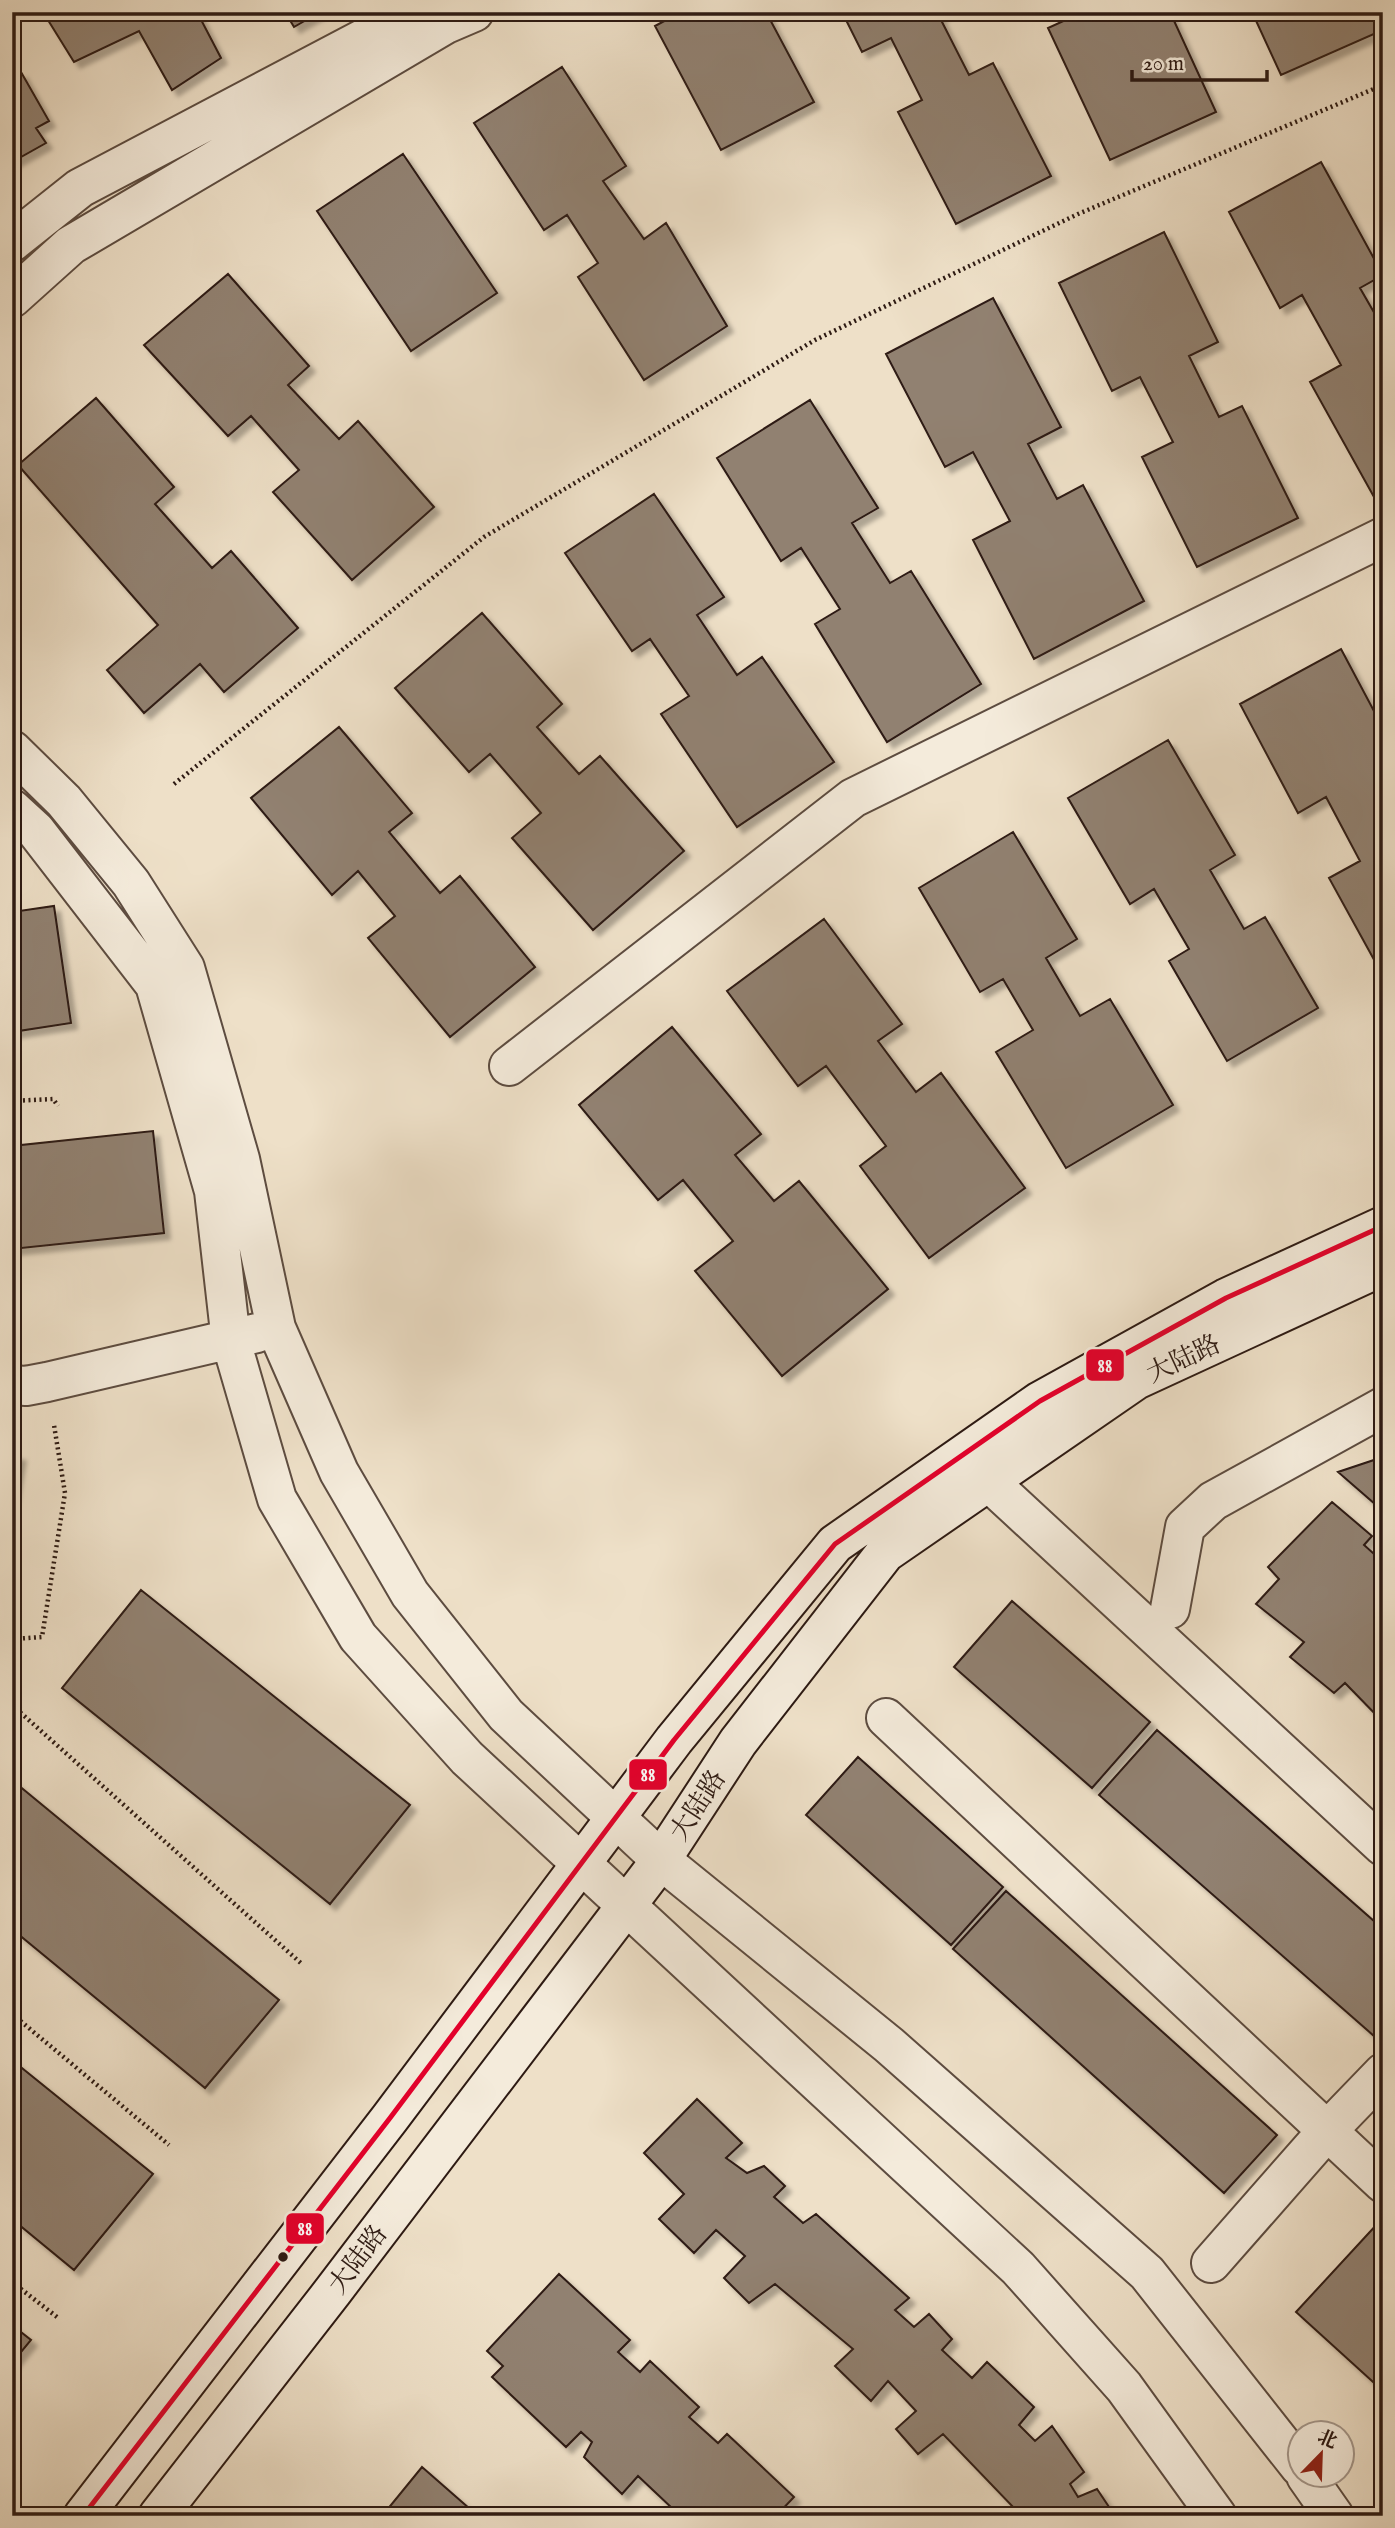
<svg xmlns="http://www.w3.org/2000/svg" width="1395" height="2528" font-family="'IM FELL English','Noto Serif SC',serif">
<defs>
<filter id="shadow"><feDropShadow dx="6" dy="6" stdDeviation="2" flood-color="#0004"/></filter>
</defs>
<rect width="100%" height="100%" fill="#eee0c8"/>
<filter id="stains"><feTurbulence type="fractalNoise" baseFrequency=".00286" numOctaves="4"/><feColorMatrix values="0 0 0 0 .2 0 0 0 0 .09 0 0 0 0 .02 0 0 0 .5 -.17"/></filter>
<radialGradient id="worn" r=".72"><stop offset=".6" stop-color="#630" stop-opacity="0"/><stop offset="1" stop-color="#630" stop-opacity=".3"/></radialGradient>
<path fill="#918171" stroke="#2d1a13" stroke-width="2" filter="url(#shadow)" d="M43,12H197L221,58L172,90L139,31L74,62Z
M285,12H320L294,27Z
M681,12H766L814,102L721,150L655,26Z
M842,12H945L939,16L969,75L993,63L1051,176L956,224L898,112L922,100L891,38L862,52Z
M1083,12H1170L1216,112L1110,160L1048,28Z
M1252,12H1377L1383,30L1281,75Z
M562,67L626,166L603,181L644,239L666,223L727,326L644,380L578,277L598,263L567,215L544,230L474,123Z
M21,72L49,121L36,128L46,143L12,162V77Z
M403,154L497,293L411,351L317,211Z
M1321,162L1383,275L1360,288L1383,328V493L1374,497L1310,382L1341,365L1302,295L1280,308L1229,212Z
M1164,232L1218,342L1189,356L1219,417L1242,406L1298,518L1197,567L1142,457L1173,442L1140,377L1112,391L1059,283Z
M228,274L309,366L288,385L339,439L358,421L434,507L352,580L273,492L299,470L251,416L228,436L144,345Z
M993,298L1061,427L1028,444L1057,499L1083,485L1144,601L1034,659L973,540L1010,521L973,452L945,467L886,354Z
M96,398L174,487L155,504L212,568L231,551L298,628L224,692L200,664L144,713L107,670L158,625L18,465Z
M810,400L878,508L852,523L890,583L911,571L981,684L887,742L815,624L840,609L801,548L781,561L717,458Z
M654,494L724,597L697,615L737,675L762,657L834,762L737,827L661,714L689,696L650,639L632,651L565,553Z
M482,613L562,704L537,727L579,774L600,756L684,851L593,930L512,838L541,813L490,754L469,772L395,688Z
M1341,649L1383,728V779L1376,783L1383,795V976L1329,878L1360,861L1326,797L1298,813L1240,704Z
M339,727L412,813L389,832L440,893L460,876L535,967L450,1037L368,938L395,916L358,871L332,895L251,798Z
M1168,740L1235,855L1210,870L1244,929L1265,917L1318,1008L1227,1061L1169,961L1189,949L1154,889L1130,904L1068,798Z
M1013,832L1077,939L1046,958L1080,1016L1110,999L1173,1105L1066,1168L996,1052L1033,1030L1003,979L980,992L919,888Z
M54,906L71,1023L12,1032V912Z
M824,919L902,1024L878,1041L916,1092L941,1073L1025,1188L929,1258L860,1166L886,1146L826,1066L798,1086L727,991Z
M672,1027L761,1134L735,1155L774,1201L799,1181L888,1289L782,1376L695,1271L733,1241L683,1180L658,1200L579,1105Z
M153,1131L164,1233L12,1249V1146Z
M12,1454L20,1455L12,1499Z
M1383,1457V1511L1338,1472Z
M1332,1502L1372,1536L1364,1545L1383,1562V1722L1345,1683L1334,1693L1290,1657L1304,1642L1256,1604L1279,1579L1268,1567Z
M141,1590L410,1805L330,1904L62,1688Z
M1012,1601L1150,1722L1092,1788L954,1667Z
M1157,1730L1383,1929V2026L1374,2036L1099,1795Z
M858,1757L1003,1887L951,1945L806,1815Z
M12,1780L279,2000L205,2088L12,1929Z
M1006,1891L1277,2135L1224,2193L953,1949Z
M12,2060L153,2174L74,2270L12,2219Z
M697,2099L742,2143L726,2158L747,2173L764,2166L785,2186L774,2197L803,2223L816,2214L909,2298L895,2310L914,2327L929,2314L952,2339L942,2350L972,2378L987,2362L1034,2407L1019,2425L1035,2441L1052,2426L1084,2472L1070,2484L1078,2497L1097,2489L1115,2516H1011L1016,2510L943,2434L918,2454L896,2429L916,2411L888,2381L871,2401L835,2366L853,2349L775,2284L749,2303L724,2278L745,2256L716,2230L694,2253L659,2219L684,2194L644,2153Z
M1379,2222L1383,2226V2391L1296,2312Z
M559,2274L630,2340L618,2352L640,2372L650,2361L699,2407L689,2417L718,2443L727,2434L794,2497L776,2516H666L673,2509L638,2476L622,2494L584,2457L592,2442L581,2432L566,2447L492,2377L503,2366L487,2351Z
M12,2325L31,2340L12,2363Z
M422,2467L478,2516H382Z"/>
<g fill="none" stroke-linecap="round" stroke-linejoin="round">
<g stroke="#5d4c40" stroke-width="42">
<path id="street" d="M12,242L80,188L414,12
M12,298L71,245L446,24L474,12
M12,750L64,801L131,883L185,968L240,1159L276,1328L339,1472L410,1594L506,1715L616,1818L661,1860L889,2045L1147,2273L1300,2467
M12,809L36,831L155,985L214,1191L231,1341L277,1499L358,1637L467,1758L1018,2268L1124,2387L1217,2516
M509,1066L853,798L1383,537
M12,1385L26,1386L47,1382L257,1333
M989,1482L1383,1846
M1170,1609L1185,1527L1213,1501L1383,1407
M886,1718L1383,2183
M1211,2263L1327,2131L1383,2073
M1306,2476L1334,2516"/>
</g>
<g stroke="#2d1a13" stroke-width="42">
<path id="secondary" d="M83,2516L390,2118L674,1740L835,1544L1040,1401L1226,1298L1383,1226
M158,2516L333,2291L661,1860L738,1742L885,1553L1136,1380L1383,1266"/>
</g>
<path stroke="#2d1a13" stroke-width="4.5" stroke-dasharray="2 3.5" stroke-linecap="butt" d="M174,784L484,537L815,340L1078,214L1383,85
M12,1101L53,1099L58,1106
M12,1639L42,1637L65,1493L54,1425
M12,1705L303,1965
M12,2014L169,2145
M12,2282L57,2317"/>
<use href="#street" stroke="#f4ebdb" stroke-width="38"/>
<use href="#secondary" stroke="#f4ebdb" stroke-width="38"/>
<g stroke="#f4ebdb" stroke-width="10">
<path id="bus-1" d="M83,2516L390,2118L674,1740L835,1544L1040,1401L1226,1298L1383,1226"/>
</g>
<use href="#bus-1" stroke="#e4002b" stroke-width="5"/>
</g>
<circle fill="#2d1a13" stroke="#f4ebdb" stroke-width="2.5" cx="283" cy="2257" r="6"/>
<g text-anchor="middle" stroke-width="5" stroke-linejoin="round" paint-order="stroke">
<g font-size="26" fill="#2d1a13" stroke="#f4ebdb">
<text transform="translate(1183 1358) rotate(-25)" y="9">大陆路</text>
<text transform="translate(697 1805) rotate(-57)" y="9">大陆路</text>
<text transform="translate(357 2259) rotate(-53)" y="9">大陆路</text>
</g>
</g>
<g stroke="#f4ebdb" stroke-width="2.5">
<rect x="1085" y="1348" width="40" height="34" rx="7" fill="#e4002b"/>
<rect x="628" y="1758" width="40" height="33" rx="7" fill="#e4002b"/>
<rect x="285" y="2212" width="40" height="33" rx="7" fill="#e4002b"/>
</g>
<g font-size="19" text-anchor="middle" font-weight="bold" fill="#fff">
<text x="1105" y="1372">88</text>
<text x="648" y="1781">88</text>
<text x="305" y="2235">88</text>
</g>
<rect width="1395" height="2528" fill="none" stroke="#eee0c8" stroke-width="42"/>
<rect x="14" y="14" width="1367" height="2500" fill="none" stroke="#2d1a13" stroke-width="3.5"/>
<rect x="21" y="21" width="1353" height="2486" fill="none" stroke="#2d1a13" stroke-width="2"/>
<g transform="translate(1321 2454) rotate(23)"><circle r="33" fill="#f4ebdb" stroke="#a4978b" stroke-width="2"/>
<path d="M0-5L12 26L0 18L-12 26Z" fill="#8f2418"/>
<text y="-10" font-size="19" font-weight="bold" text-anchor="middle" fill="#2d1a13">北</text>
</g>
<path d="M1132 70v10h135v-10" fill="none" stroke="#2d1a13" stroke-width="3.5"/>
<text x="1143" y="70" font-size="21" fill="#2d1a13" stroke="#f4ebdb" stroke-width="5" paint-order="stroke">20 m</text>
<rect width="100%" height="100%" filter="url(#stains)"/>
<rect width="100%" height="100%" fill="url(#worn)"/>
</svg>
